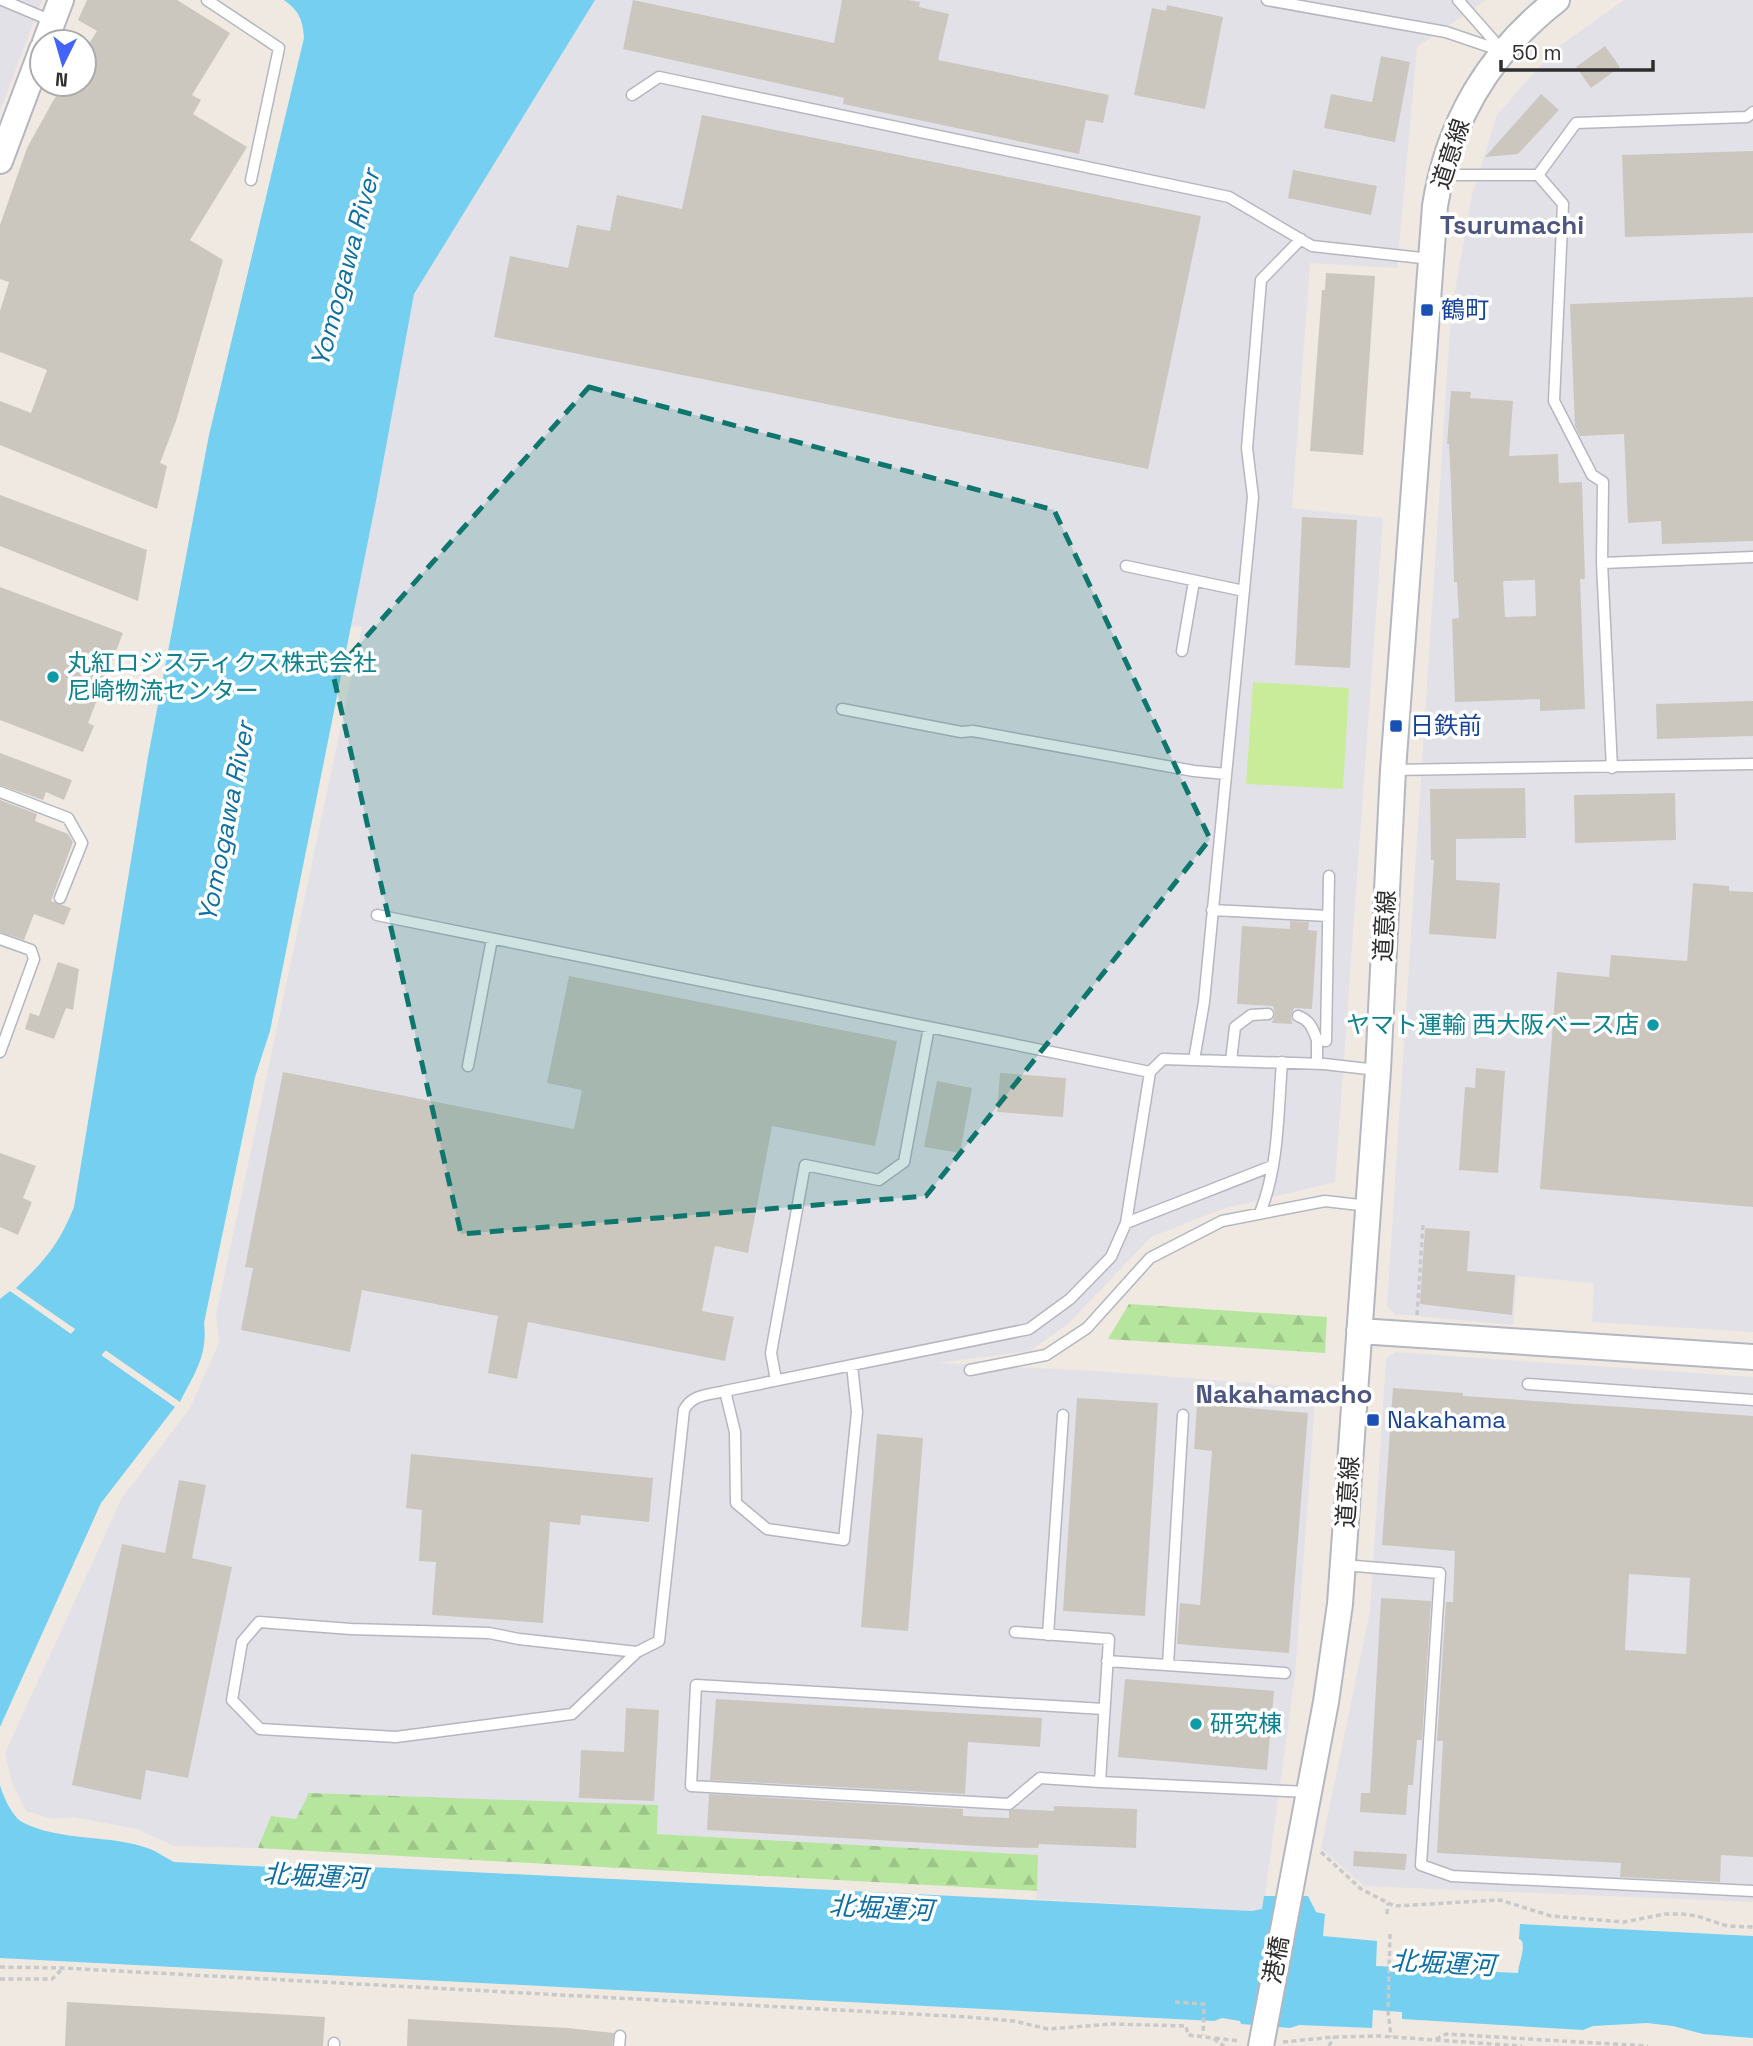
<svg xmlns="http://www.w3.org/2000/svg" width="1753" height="2046" font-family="'Space Grotesk','Noto Sans JP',sans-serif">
<defs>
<pattern id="forest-firs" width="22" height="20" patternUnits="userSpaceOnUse" patternTransform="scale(1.75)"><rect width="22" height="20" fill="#b6e59e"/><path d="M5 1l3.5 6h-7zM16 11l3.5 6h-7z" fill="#9dc588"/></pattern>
</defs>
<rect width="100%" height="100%" fill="#efe9e1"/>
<path fill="#e3e1e8" d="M0,0H42L0,111Z
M595,0H1486L1417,47L1397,268L1310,263L1292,508L1383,518L1335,1182L1222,1209L1151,1237L1069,1323L1030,1351L938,1363L1096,1371L1316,1388L1295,1675L1263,1910L1252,1911L1036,1899L1038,1855L656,1834L658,1806L296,1819L271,1816L258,1848L174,1846L137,1829L73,1817L53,1819L26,1811L12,1783L5,1753L122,1498L190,1408L219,1343L216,1315L362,627L351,626L414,294Z
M1624,0H1753V1332L1592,1322L1594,1283L1517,1276L1513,1325L1395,1314L1387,1306L1451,313L1472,195L1497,115L1555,49Z
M1395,1352L1753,1377V1902L1364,1886L1321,1848L1370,1611L1386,1359Z"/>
<path fill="url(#forest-firs)" d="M1129,1304L1327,1317L1325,1353L1108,1339Z
M309,1793L658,1805L657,1834L1038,1855L1037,1891L258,1848L271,1816L296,1819Z"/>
<path fill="#c9ec9a" d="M1253,682L1349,688L1343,789L1246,784Z"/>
<path fill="#75cff0" d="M284,0H595L414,294L376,501L270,1031L255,1077L204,1323C208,1356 194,1374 180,1402L16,1288C46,1259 58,1246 74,1207L148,757L209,435L304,38C303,20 299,11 284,0Z
M10,1291L175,1407L101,1503L0,1727V1299Z
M0,1785C3,1796 12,1816 22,1822C60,1842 111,1834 150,1849C158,1852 166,1858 174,1862L350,1871L352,1866L1252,1911L1262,1909L1264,1896H1308L1316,1912L1325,1914L1323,1936L1377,1941L1376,1966L1518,1973C1519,1962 1525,1951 1522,1941L1519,1939L1520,1924L1753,1936V2038L1703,2034L1673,2026L1647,2023L1593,2026L1583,2030L1402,2019V2012L1373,2010L1372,2028L1299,2025L1290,2028L1241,2024L1240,2021L1222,2018L1214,2021L0,1958Z"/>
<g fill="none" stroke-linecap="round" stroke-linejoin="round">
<path stroke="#75cff0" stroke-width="37" d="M0,1441L117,1310L119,1302"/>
</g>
<path fill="#cbc7bf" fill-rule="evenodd" d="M87,0H177L230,33L192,95L201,100L193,114L247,147L190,240L223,260L176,421L160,463L167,466L157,509L0,445V401L31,413L47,370L0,352V311L9,282L0,279V225L27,148L53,101L64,84H84V52L97,31L78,20Z
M633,0L834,43L842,0H908L920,2L919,7L949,14L938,60L1109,95L1103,123L1086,120L1079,154L843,104L844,98L623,49Z
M1167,5L1223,17L1205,109L1134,95L1152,8L1166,11Z
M1605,46L1620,67L1591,88L1576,67Z
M1381,56L1410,62L1395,142L1324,128L1331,94L1372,102Z
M1541,94L1559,110L1518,154L1485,157Z
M702,115L1201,216L1148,469L494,337L510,256L568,268L577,225L610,231L617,195L682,209Z
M1753,151V233L1625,237L1622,155Z
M1293,170L1377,186L1371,215L1288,198Z
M1326,273L1375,276L1363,455L1310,451L1322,290H1325Z
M1753,297V541L1662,544L1661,521L1628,523L1624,434L1580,436L1575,426L1570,304Z
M1451,391L1471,392L1470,398L1513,401L1509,456L1558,454L1559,483L1582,482L1585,579H1580L1585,709L1540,711V699L1455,702L1452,619L1459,618L1457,582H1454L1451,484L1449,444H1447ZM1535,580L1536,616L1505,617L1503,581Z
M0,495L147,550L138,601L0,546Z
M1302,517L1357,520L1350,668L1295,665Z
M0,587L123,633L88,723L94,726L83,752L0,720Z
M1753,701V736L1657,739L1656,704Z
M0,753L72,780L64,800L46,792L43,800L0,785Z
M1525,788L1526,838L1456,839V880L1500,883L1496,939L1429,934L1434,860H1431L1430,789Z
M1675,793L1676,840L1575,843L1574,795Z
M0,800L37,814L35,821L68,834L73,842L51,901L71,908L64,925L34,914L24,940L0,932Z
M1693,883L1729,886V891L1753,892V1207L1540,1189L1557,972L1609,977L1611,955L1687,961Z
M1290,921L1309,922L1308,930L1317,931L1312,1009L1294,1008L1291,1016L1292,1024L1272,1023L1275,1014L1273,1006L1237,1004L1242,926L1290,929Z
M58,962L79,969L73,1010L66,1008L54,1039L25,1029L30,1013L39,1016Z
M569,976L897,1041L875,1146L772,1126L748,1253L715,1246L702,1311L734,1317L725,1361L528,1322L517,1379L488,1373L498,1316L362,1290L350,1352L241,1330L253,1268L245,1267L283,1072L574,1129L582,1090L547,1083Z
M1476,1068L1505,1071L1498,1173L1459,1170L1465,1087L1475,1088Z
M1000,1073L1066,1078L1063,1117L997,1112Z
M937,1081L972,1088L960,1153L924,1147Z
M0,1153L36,1166L23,1198L32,1202L18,1235L0,1227Z
M1425,1228L1470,1231L1467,1271L1515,1275L1512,1315L1420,1304Z
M1393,1388L1463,1393V1396L1753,1416V1857L1721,1855L1720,1882L1620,1877L1621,1863L1437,1853L1443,1741H1437L1446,1602H1453L1455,1551L1382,1545ZM1629,1574L1690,1578L1686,1654L1625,1650Z
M1077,1398L1158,1403L1145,1616L1063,1611Z
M1197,1404L1308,1413L1289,1653L1177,1644L1180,1603L1200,1605L1212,1451L1194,1449Z
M877,1434L923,1438L908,1631L861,1627Z
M411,1454L653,1478L649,1522L581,1515L580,1525L550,1522L543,1623L432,1615L436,1562L419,1561L422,1510L406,1508Z
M179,1480L206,1485L192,1558L232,1567L188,1778L146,1770L141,1800L72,1785L122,1544L165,1553Z
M1381,1598L1431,1601L1422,1740H1417L1413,1785H1408L1406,1815L1360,1812L1361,1793H1370Z
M1125,1679L1274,1691L1267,1770L1118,1757Z
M716,1699L1042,1718L1040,1747L968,1742L965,1794L710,1780Z
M626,1708L659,1710L654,1801L579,1798L581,1750L624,1752Z
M709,1794L963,1809V1816L1009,1818V1811L1014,1809L1054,1811V1806L1137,1809L1136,1848L1039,1844L1038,1848L997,1847L707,1830Z
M1354,1851L1407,1854L1405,1870L1353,1866Z
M67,2002L325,2017L323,2046H65Z
M408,2019L567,2028L614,2033L612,2046H407Z"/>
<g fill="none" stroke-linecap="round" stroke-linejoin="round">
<g stroke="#b4b7c1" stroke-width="13">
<path id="service" d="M2,0L52,21
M207,0L279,48L251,180
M1267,0L1446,32L1502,51
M1458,0L1502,50
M632,95L659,77L1229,197L1312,246L1431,259
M1442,175H1538L1563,204L1554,401L1592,475L1603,482L1602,563L1612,768
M1538,175L1576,123L1747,117L1753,112
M1602,563L1753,557
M1126,566L1244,591
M1182,651L1194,581
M842,709L961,732L973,731L1194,771L1226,774
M1394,770L1753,764
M0,792L68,818L82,843L60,898
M1212,910L1328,916
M377,915L1150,1072
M0,939L31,950L34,959L0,1052
M1298,1016C1310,1020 1313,1029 1317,1040
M1194,1060L1204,1002L1253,497L1247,448L1261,280L1301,239
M1231,1061L1235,1027L1251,1015L1268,1014
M1317,1064V1040L1326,1041L1329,876
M468,1066L492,939
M1260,1213C1279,1166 1278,1112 1282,1062
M1126,1223L1272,1166
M970,1370L1046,1355L1087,1328L1150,1258L1222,1221L1325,1201L1368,1206
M776,1380L771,1353L805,1165L879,1180L904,1162L929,1027
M1528,1384L1753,1400
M725,1391L735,1432L736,1503L767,1529L844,1540L857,1412L852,1365
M1343,1565L1440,1573L1421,1865L1452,1876L1753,1891
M1015,1632L1109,1639L1100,1782L1308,1792
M1048,1635L1063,1415
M637,1652L572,1714L396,1737L260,1729L232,1700L242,1642L259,1622L351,1629L489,1633L519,1639L637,1652L659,1641L684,1410C692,1394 709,1395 725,1391L1029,1329L1070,1299L1111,1257L1126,1223L1150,1072L1163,1059L1324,1064L1377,1070
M1107,1661L1285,1673
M1168,1665L1183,1415
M1100,1782L1040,1778L1009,1804L691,1786L696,1685L1104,1709
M334,2046V2043
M619,2046L620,2036"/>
</g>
<g stroke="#b4b7c1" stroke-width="28">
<path id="tertiary" d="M45,42L61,0
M0,161L42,49
M1359,1331L1753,1357
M1261,2046L1326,1702L1340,1604L1378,1070L1393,770L1435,206C1448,122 1490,52 1557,0"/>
</g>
<path stroke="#c9c9c9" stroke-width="3.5" stroke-dasharray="5 3.5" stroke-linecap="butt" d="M1417,1315L1423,1225
M1321,1852L1361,1889L1394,1906L1500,1900L1551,1916L1624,1922L1665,1914H1682L1697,1916L1727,1926L1753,1927
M1387,1914L1388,1903
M1390,1934L1388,2011L1391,2037
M0,1967L63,1968L968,2017L1014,2021L1048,2029L1112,2024L1186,2026L1188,2035L1213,2038L1224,2046
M0,1979H52L63,1968
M1175,2002L1204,2004L1203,2035
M1215,2038L1239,2041
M1436,2039L1446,2034L1648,2046
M1283,2042L1334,2037L1378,2036L1522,2046
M1329,2046L1334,2037"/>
<use href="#service" stroke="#fff" stroke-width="10"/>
<use href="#tertiary" stroke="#fff" stroke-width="24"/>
</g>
<path fill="#0f766e" fill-opacity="0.2" stroke="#0f766e" stroke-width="5" stroke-dasharray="14 9" stroke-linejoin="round" d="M589,387L1054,510L1210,839L926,1196L461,1234L333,674Z"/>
<g fill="#1a4fb4" stroke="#fff" stroke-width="2.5">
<rect x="1420" y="303" width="14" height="14" rx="3.5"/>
<rect x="1389" y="719" width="14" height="14" rx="3.5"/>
<rect x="1366" y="1413" width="14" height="14" rx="3.5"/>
</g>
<g fill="#0f9aa8" stroke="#fff" stroke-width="2.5">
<circle cx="53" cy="677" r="7"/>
<circle cx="1653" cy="1025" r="7"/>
<circle cx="1196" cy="1724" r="7"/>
</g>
<g text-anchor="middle" stroke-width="7" stroke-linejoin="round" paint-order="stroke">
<g font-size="24" fill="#2e2e2e" stroke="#fff">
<text transform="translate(1451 154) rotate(-72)" y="8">道意線</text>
<text transform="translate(1385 926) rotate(-87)" y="8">道意線</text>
<text transform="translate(1348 1492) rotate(-86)" y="8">道意線</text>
<text transform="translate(1276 1960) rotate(-80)" y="8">港橋</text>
</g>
<g font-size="24" fill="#164399" stroke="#fff" text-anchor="start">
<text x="1441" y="318">鶴町</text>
<text x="1410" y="734">日鉄前</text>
<text x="1387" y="1428">Nakahama</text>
</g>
<g font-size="24" fill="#0d838f" stroke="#fff" text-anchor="start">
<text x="67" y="671">丸紅ロジスティクス株式会社<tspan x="67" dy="28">尼崎物流センター</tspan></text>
<text x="1639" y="1033" text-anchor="end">ヤマト運輸 西大阪ベース店</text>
<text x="1210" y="1732">研究棟</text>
</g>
<g font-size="26" font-weight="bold" fill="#4d5680" stroke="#fff">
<text x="1512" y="234">Tsurumachi</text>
<text x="1284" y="1403">Nakahamacho</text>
</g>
<g font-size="26" font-style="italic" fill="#0d6fa3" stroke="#fff">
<text transform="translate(345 268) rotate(-75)" y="9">Yomogawa River</text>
<text transform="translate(226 822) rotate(-79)" y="9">Yomogawa River</text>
<text transform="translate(315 1876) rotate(3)" y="9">北堀運河</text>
<text transform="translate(881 1908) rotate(3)" y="9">北堀運河</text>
<text transform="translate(1443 1963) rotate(3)" y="9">北堀運河</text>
</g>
</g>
<g transform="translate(63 63) rotate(185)"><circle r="33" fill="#ffffff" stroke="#ababab" stroke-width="2"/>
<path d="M0-5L12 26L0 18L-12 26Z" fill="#4264fb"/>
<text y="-10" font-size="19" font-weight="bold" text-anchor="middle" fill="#2e2e2e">N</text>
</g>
<path d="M1501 60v10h152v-10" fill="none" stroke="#2e2e2e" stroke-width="3.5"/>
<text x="1512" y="60" font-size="21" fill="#2e2e2e" stroke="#ffffff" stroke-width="5" paint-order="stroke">50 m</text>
</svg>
